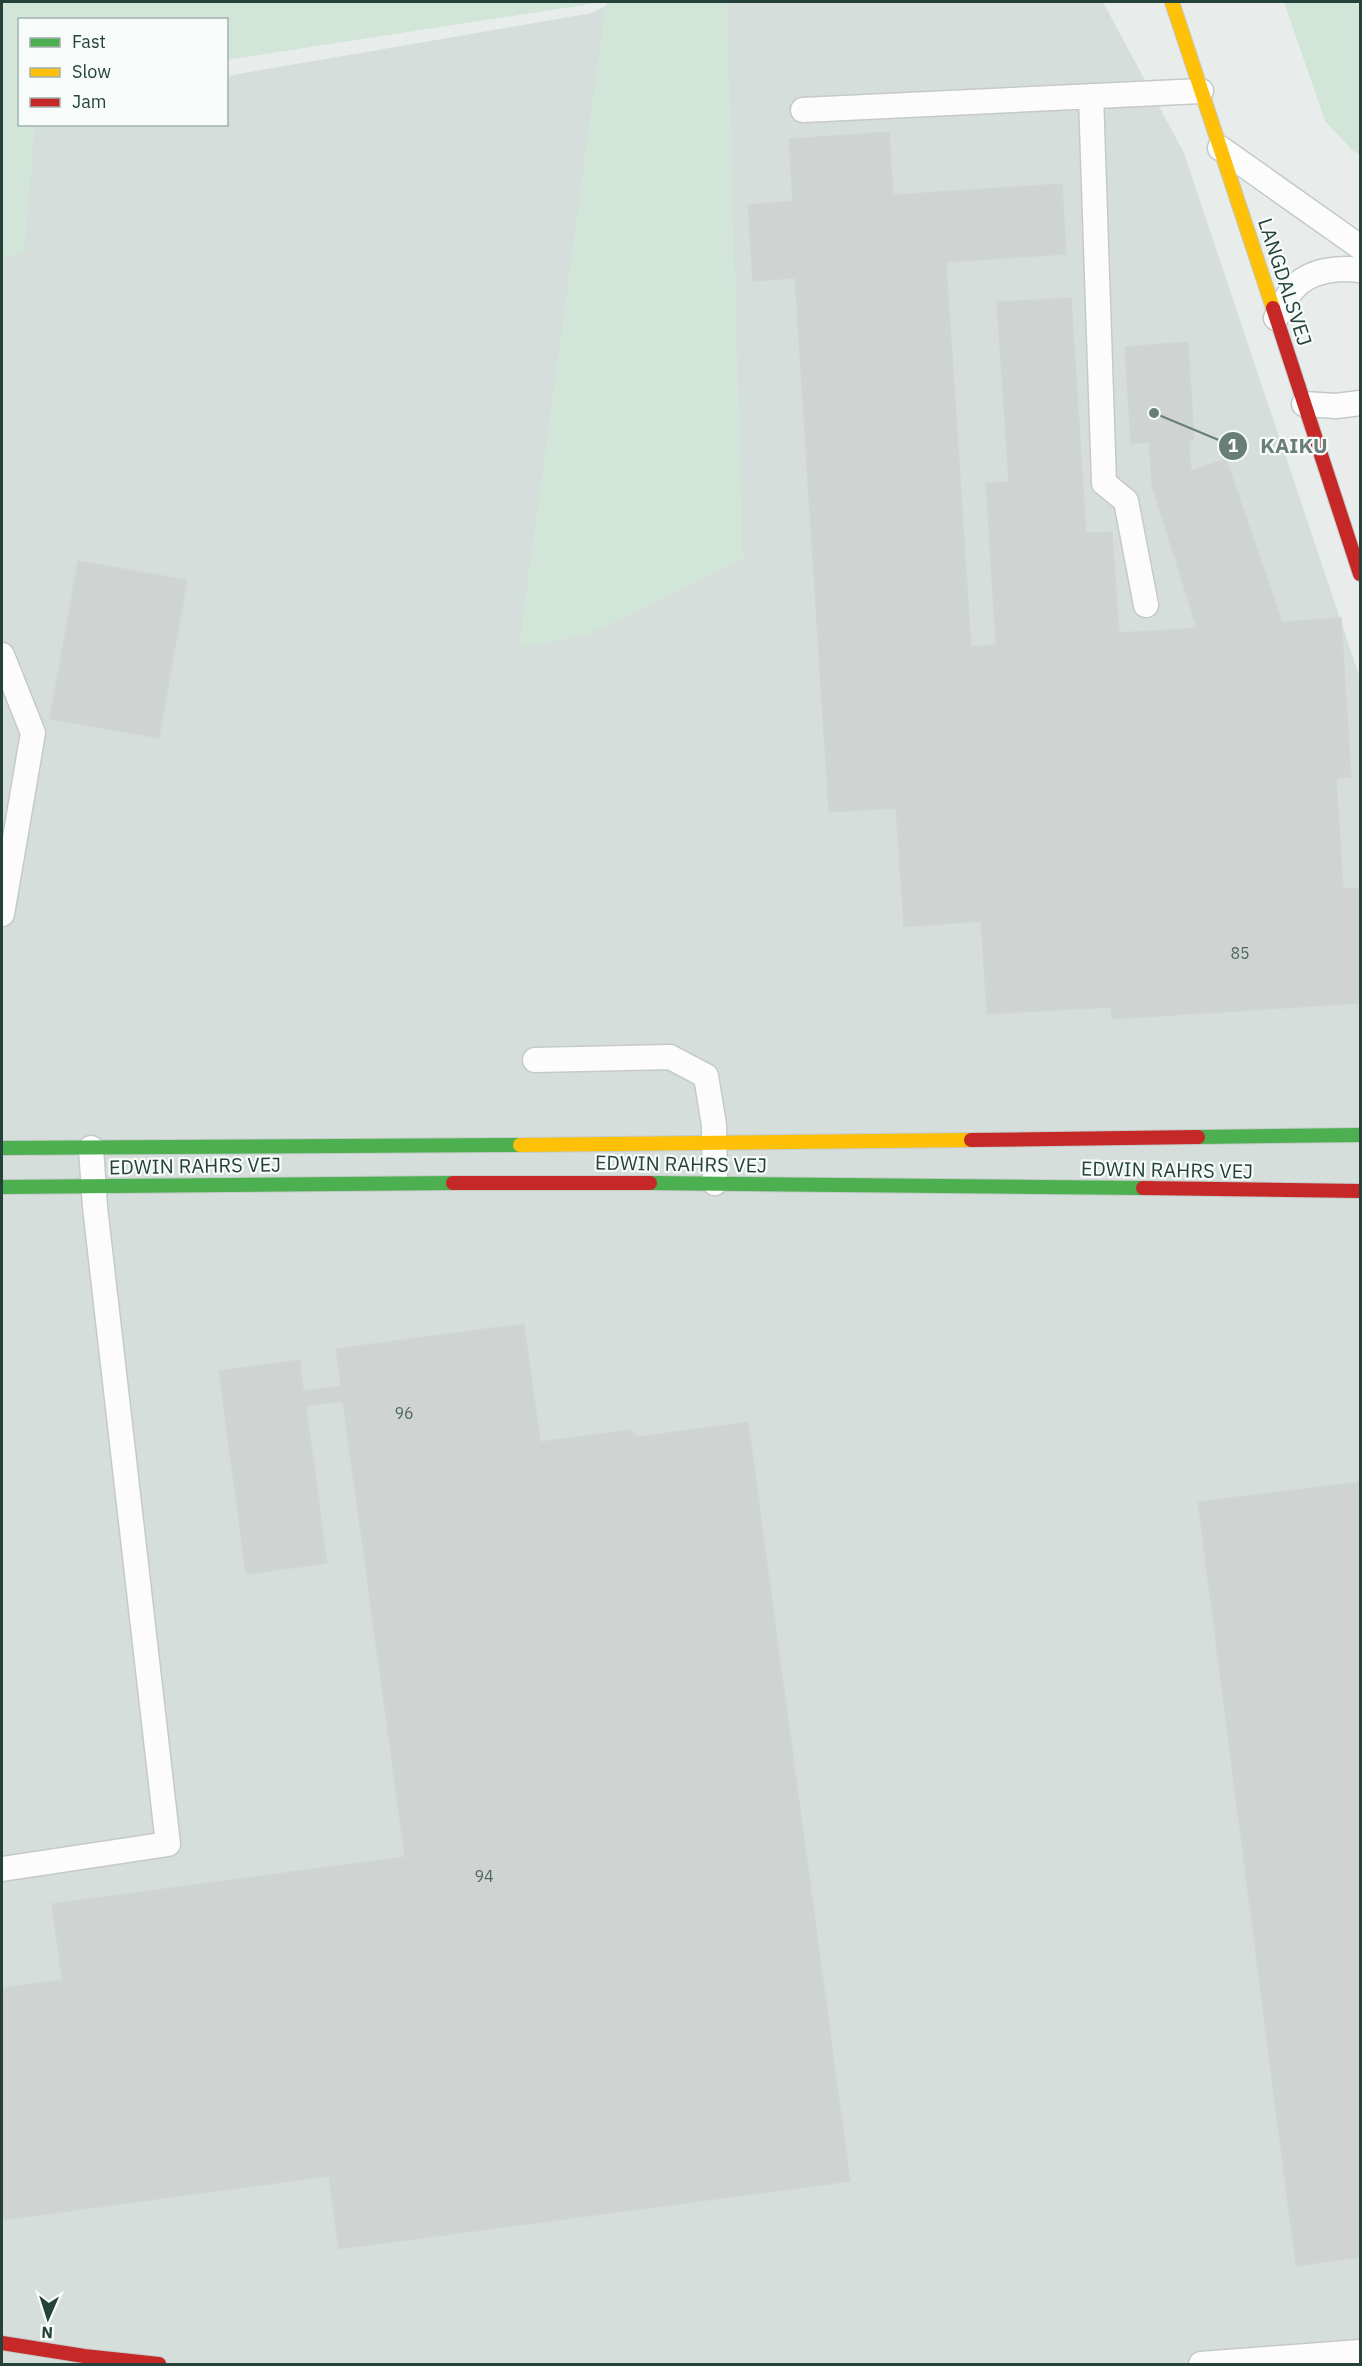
<svg xmlns="http://www.w3.org/2000/svg" width="1362" height="2366" font-family="'IBM Plex Sans',sans-serif">
<rect width="100%" height="100%" fill="#e8edeb"/>
<path fill="#d6dedb" d="M613,2H1103L1184,153L1360,678V2364H2V119L20,124H226L227,76L592,13Z"/>
<path fill="#d1e6d8" d="M2,2H603L227,60L226,20H20V124L35,125L24,252L2,257Z
M606,2H727L743,559L584,636L519,647Z
M1284,2H1360V155L1352,150L1325,121Z"/>
<path fill="#cfd4d2" stroke="#d1d6d4" stroke-width="1.5" d="M889,132L893,195L1062,184L1066,254L946,262L971,647L996,645L986,483L1009,482L997,302L1071,298L1086,533L1112,532L1119,633L1197,628L1152,486L1149,442L1131,444L1125,347L1188,342L1194,440H1189L1191,471L1226,459L1282,622L1341,618L1351,777L1336,778L1343,889L1360,888V1003L1112,1019L1111,1007L987,1014L981,921L904,927L896,808L829,812L795,278L753,281L748,205L793,201L789,139Z
M78,561L187,580L159,738L50,719Z
M524,1324L540,1442L630,1430L638,1437L748,1422L850,2181L339,2249L329,2176L2,2220V1988L62,1980L52,1904L405,1857L343,1401L306,1406L327,1563L246,1574L219,1371L300,1360L303,1391L341,1386L336,1349Z
M1360,1482V2257L1296,2266L1198,1502Z"/>
<g fill="none" stroke-linecap="round" stroke-linejoin="round">
<g stroke="#c5cac8" stroke-width="27">
<path id="lane" d="M1091,96L1104,483L1126,501L1146,605
M803,110L1201,91
M1220,148L1360,247
M1276,318C1281,309 1286,297 1293,289C1309,270 1338,267 1360,270
M1304,404L1336,406L1360,403
M2,655L33,733L2,914
M535,1060L670,1057L706,1076L714,1125L715,1183
M2,1869L168,1844L95,1207L91,1148
M1201,2364L1360,2352"/>
</g>
<g stroke="#c3cbc8" stroke-width="16">
<path id="fast" d="M1198,1137L1360,1135
M2,1148L520,1145
M650,1183L1143,1188
M2,1187L453,1183"/>
</g>
<g stroke="#c3cbc8" stroke-width="16">
<path id="slow" d="M1172,2L1273,308
M520,1145L971,1140"/>
</g>
<g stroke="#c3cbc8" stroke-width="16">
<path id="jam" d="M1273,308L1360,574
M971,1140L1198,1137
M453,1183H650
M1143,1188L1360,1191
M2,2343L84,2356L159,2364"/>
</g>
<use href="#lane" stroke="#fcfcfc" stroke-width="24"/>
<use href="#fast" stroke="#4caf50" stroke-width="14"/>
<use href="#slow" stroke="#ffc107" stroke-width="14"/>
<use href="#jam" stroke="#c62828" stroke-width="14"/>
</g>
<g text-anchor="middle" stroke-width="4.5" stroke-linejoin="round" paint-order="stroke">
<g font-size="16" fill="#506761">
<text x="1240" y="959">85</text>
<text x="404" y="1419">96</text>
<text x="484" y="1882">94</text>
</g>
<g font-size="20" fill="#24423a" stroke="#f7fbf9">
<text transform="translate(1285 282) rotate(72)" y="7">LANGDALSVEJ</text>
<text transform="translate(681 1164) rotate(1)" y="7">EDWIN RAHRS VEJ</text>
<text transform="translate(195 1166) rotate(-1)" y="7">EDWIN RAHRS VEJ</text>
<text transform="translate(1167 1170) rotate(1)" y="7">EDWIN RAHRS VEJ</text>
</g>
</g>
<path fill="none" stroke="#697e78" stroke-width="2" d="M1154 413L1233 446"/>
<g fill="#697e78" stroke="#f7fbf9" stroke-width="2">
<circle cx="1154" cy="413" r="6"/>
<circle cx="1233" cy="446" r="15"/>
</g>
<g font-size="18" text-anchor="middle" font-weight="bold" fill="#fff">
<text x="1233" y="452">1</text>
</g>
<g font-size="21" text-anchor="middle" font-weight="bold" fill="#697e78" stroke="#f7fbf9" stroke-width="4.5" stroke-linejoin="round" paint-order="stroke">
<text x="1294" y="453">KAIKU</text>
</g>
<rect width="1362" height="2366" fill="none" stroke="#24423a" stroke-width="6"/>
<rect x="18" y="18" width="210" height="108" fill="#f7fbf9" stroke="#a3b1ad" stroke-width="1.5"/>
<rect x="30" y="38" width="30" height="9" fill="#4caf50" stroke="#a3b1ad" stroke-width="1.5"/>
<text x="72" y="48" font-size="18" fill="#24423a">Fast</text>
<rect x="30" y="68" width="30" height="9" fill="#ffc107" stroke="#a3b1ad" stroke-width="1.5"/>
<text x="72" y="78" font-size="18" fill="#24423a">Slow</text>
<rect x="30" y="98" width="30" height="9" fill="#c62828" stroke="#a3b1ad" stroke-width="1.5"/>
<text x="72" y="108" font-size="18" fill="#24423a">Jam</text>
<g transform="translate(48 2318) rotate(183)" stroke="#f7fbf9" stroke-width="4.5" paint-order="stroke">
<path d="M0-4.5L10 22L0 15L-10 22Z" fill="#24423a"/>
<text y="-9" font-size="16" font-weight="bold" text-anchor="middle" fill="#24423a">N</text>
</g>
</svg>
